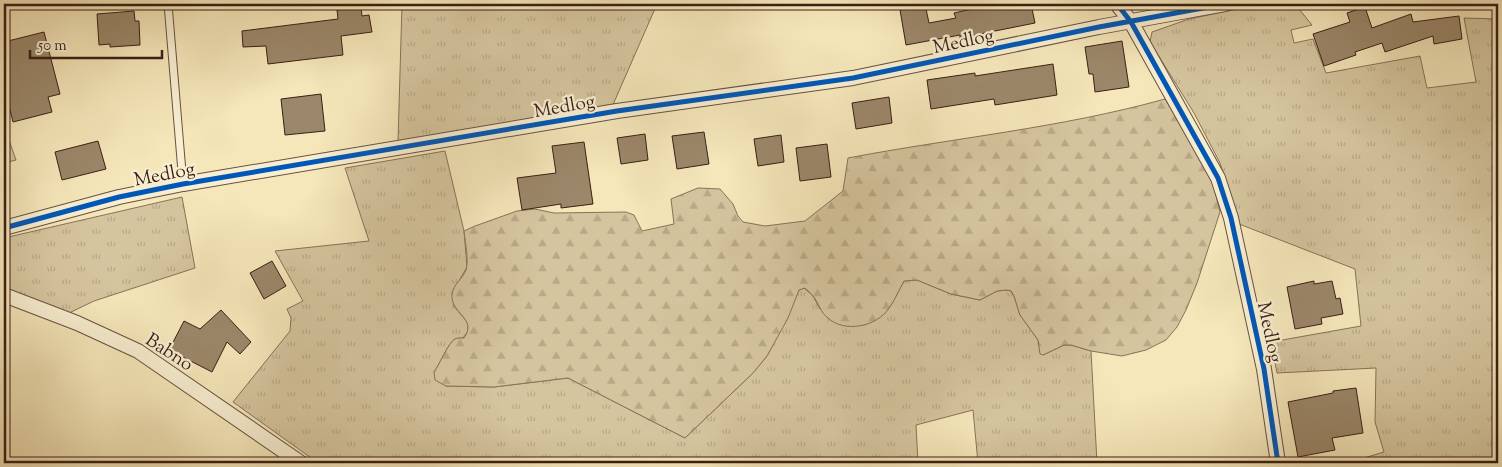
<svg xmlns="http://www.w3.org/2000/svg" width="1502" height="467" font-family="'Sorts Mill Goudy',serif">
<defs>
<pattern id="grass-tufts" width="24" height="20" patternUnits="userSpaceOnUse" patternTransform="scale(1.25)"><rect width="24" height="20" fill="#d5c59e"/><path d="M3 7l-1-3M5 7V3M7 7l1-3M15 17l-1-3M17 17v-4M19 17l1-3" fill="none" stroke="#b8a987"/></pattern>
<pattern id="forest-firs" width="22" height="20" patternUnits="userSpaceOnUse" patternTransform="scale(1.25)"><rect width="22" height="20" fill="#d5c59e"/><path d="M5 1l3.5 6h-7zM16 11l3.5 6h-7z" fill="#b8a987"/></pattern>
</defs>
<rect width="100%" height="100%" fill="#f5e7ba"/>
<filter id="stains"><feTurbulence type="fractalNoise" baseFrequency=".004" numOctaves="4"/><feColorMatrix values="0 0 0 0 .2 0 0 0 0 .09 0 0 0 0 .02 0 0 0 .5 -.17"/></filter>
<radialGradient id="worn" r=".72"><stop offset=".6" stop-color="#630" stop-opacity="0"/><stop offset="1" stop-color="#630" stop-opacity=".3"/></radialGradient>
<path fill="url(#grass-tufts)" stroke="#887259" d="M402,4H657L612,107L398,142Z
M1129,4H1191C1170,8 1150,14 1129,4Z
M1262,4H1295L1312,25L1291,30L1294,43L1313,39L1326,73L1420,56L1427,88L1476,82L1464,18L1498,19V463H1347L1384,452L1375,422L1376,368L1277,373L1271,342L1361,326L1355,269L1239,224L1220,163L1194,113L1150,42L1152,32L1189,19Z
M4,126L16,160L4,163Z
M445,151L464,231L467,267L452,293L454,306L468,323V331L463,338C462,338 456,338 455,339C448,343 440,364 434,372L446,386L494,387L568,378L685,438L753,373L767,356L799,290L804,288L813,296L820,309L864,325C892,313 890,305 904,281L917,280L951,294L980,300L997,291L1007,290L1011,291L1014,296L1020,315L1038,340L1043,355L1064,345H1071L1091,351L1097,463H978L973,410L916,425L918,463H318L233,402L290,331L291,318L287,309L303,301L275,251L369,241L345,168Z
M182,197L195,268L94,301L67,314L4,291V238Z"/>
<path fill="url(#forest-firs)" stroke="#887259" d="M1165,99L1210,171L1220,212L1197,283L1186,310L1177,327L1166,340L1146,350L1122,356L1091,351L1071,345H1064L1043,355L1040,354L1038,340L1020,315L1014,296L1011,291L1007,290L997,291L980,300L951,294L917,280L904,281C899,290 895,300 889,308C877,327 844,333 828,318C820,312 819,303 813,296C811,293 807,290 805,288L799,290L788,318L767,356L753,373L685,438L568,378L494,387L446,386L435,380L434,372C440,364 448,343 455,339C456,338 462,338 464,338C478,318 450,314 452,294C453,285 463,278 466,270C469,259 465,242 464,231L475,226L517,211L535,209L554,213L626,212L634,215L642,231L674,224L671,199L698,188L720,189L733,204L738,216L743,222L765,226L805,221L843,191L848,158C953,138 1061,128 1165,99Z"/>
<path fill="#9b876a" stroke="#3a1f14" d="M899,4H925L929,23L956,18L954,13L994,4H1031L1035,23L960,38V35L906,45Z
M361,7L362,16L369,15L372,32L341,36L343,55L268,64L266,46L243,47L242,31L338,19L337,10Z
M1365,7L1372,28L1411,14L1413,22L1459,16L1462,39L1434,44L1433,36L1385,52L1382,43L1355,52L1356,55L1324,66L1313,34L1350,22L1347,13Z
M134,11L135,21H139L140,45L110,47V44L99,45L97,14Z
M44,32L60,94L48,97L52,112L13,122L9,106L4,108V42Z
M1122,41L1129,87L1095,92L1093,74H1089L1085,47Z
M1053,64L1057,95L995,105L994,99L931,109L927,80L975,73V76Z
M321,94L325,131L285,135L281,99Z
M889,97L892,123L856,129L852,103Z
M704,132L709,164L677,169L672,136Z
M645,134L648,160L621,164L617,138Z
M781,135L784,162L758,166L754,139Z
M98,141L106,169L62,180L55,152Z
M584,142L593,204L561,208V204L522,210L517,178L556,173L552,146Z
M827,144L831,177L800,181L796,148Z
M272,261L286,286L264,299L250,273Z
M1314,281V284L1332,281L1336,299L1340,298L1343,314L1321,318L1322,324L1295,329L1287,287Z
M221,310L251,342L240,354L227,342L212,372L169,350L184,321L200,329Z
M1356,388L1363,433L1332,438L1335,450L1298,457L1288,402L1333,393V391Z"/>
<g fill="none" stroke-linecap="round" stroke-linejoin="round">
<g stroke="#69513e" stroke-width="9">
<path id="service" d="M168,4L183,184"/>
</g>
<g stroke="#69513e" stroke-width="16">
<path id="minor" d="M1117,4L1131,22L1218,178L1231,218L1264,369L1278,463
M4,228L119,197L183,184L617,111L853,78L1099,27L1225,4
M4,295L77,323L138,351L301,463"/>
</g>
<use href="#service" stroke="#f8efd2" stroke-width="7"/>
<use href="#minor" stroke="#f8efd2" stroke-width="14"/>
<g stroke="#f8efd2" stroke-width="8">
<path id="cycleway" d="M1117,4L1131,22L1218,178L1231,218L1264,369L1278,463
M4,228L119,197L183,184L617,111L853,78L1099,27L1225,4"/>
</g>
<use href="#cycleway" stroke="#0057b8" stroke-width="5"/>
</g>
<g text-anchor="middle" stroke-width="4.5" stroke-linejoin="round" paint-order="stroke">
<g font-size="19" fill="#3a1f14" stroke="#f8efd2">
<text transform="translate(963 40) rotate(-12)" y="7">Medlog</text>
<text transform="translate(564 105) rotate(-10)" y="7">Medlog</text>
<text transform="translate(164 173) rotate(-11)" y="7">Medlog</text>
<text transform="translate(1271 332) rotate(78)" y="7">Medlog</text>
<text transform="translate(170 351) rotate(33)" y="7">Babno</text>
</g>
</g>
<rect width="1502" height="467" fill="none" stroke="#f5e7ba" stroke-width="20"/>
<rect x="5" y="5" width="1492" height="457" fill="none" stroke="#3a1f14" stroke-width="2.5"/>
<rect x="10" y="10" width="1482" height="447" fill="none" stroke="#3a1f14"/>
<path d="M30 50v8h132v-8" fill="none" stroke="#3a1f14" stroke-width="2.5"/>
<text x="38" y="50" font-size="15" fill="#3a1f14" stroke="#f8efd2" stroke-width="4" paint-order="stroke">50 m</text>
<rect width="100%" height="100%" filter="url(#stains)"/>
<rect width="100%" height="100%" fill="url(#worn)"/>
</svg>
